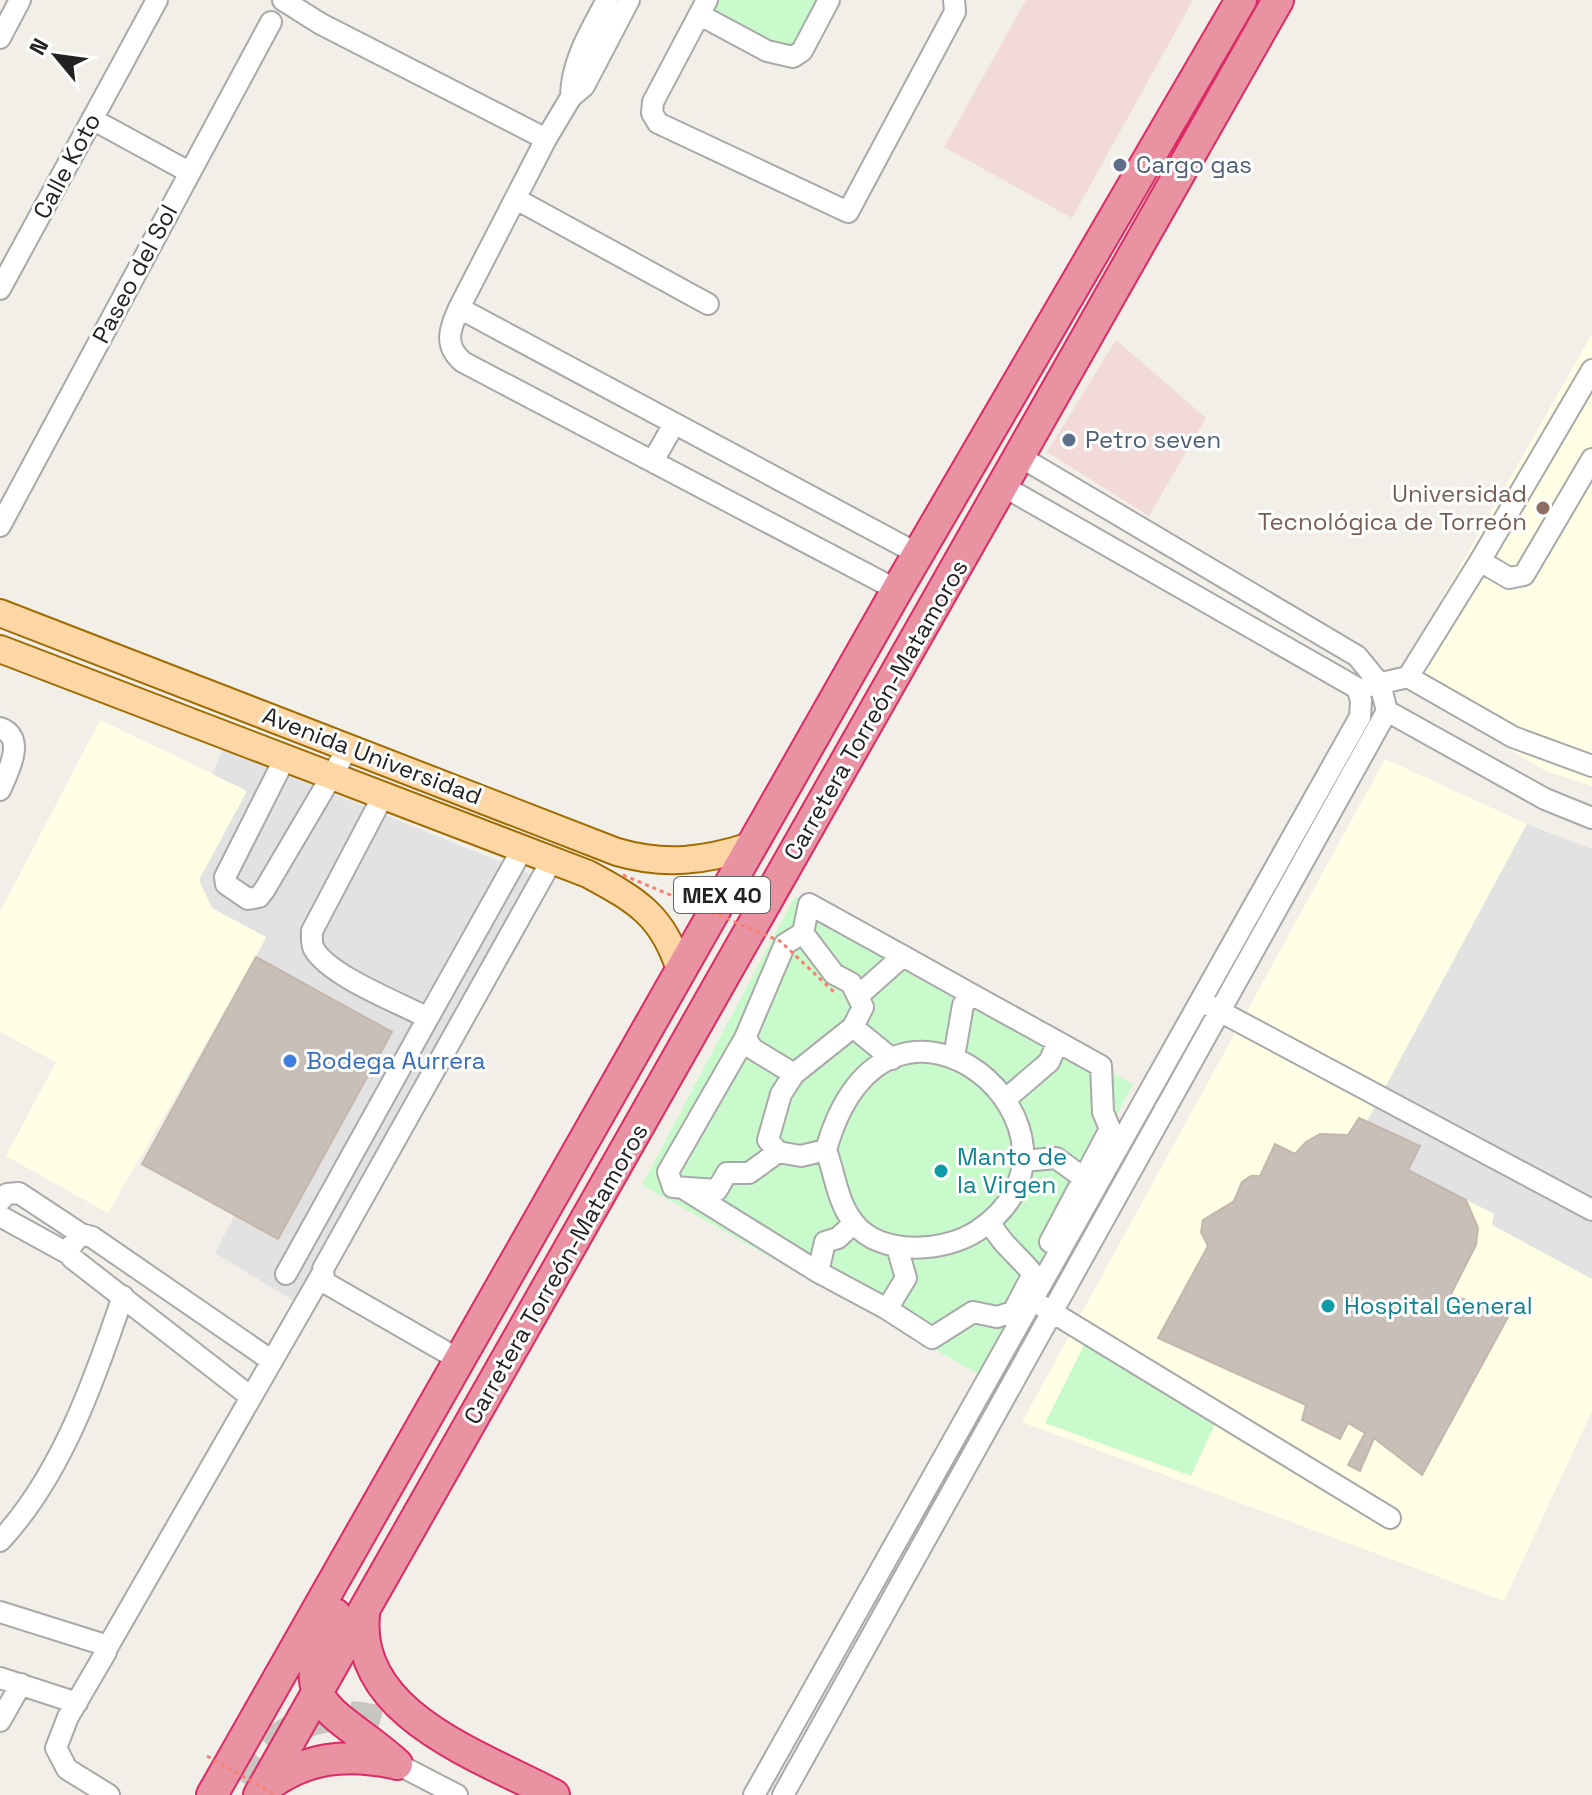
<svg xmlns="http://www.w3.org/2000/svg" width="1592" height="1795" font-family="'Space Grotesk',sans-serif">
<rect width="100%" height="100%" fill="#f2efe9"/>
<path fill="#f2dad9" d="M1026,0H1193L1072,218L944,147Z
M1116,340L1206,418L1149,516L1047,452Z"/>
<path fill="#ffffe5" d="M1592,334V786L1546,771L1395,681Z
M100,720L247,790L212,908L267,937L108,1213L6,1156L56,1062L0,1032V912Z
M1385,759L1527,824L1592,849V1411L1504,1601L1022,1422Z"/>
<path fill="#c8facc" d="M710,0H824L792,55L703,14Z
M795,896L1133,1084L980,1375L642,1185Z
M1085,1343L1215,1424L1191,1476L1045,1423Z"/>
<path fill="#e2e2e2" d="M223,749L535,876L294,1301L215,1253L235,1215L278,1239L392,1032L256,957L266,937L212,908L199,880L247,791L212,774Z
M1527,824L1592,849V1279L1492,1225L1494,1214L1408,1170L1420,1146L1367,1121Z"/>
<path fill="#c7bfb8" stroke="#c4b6ab" stroke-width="2" d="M256,957L392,1032L278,1239L142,1164Z
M1359,1118L1420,1146L1408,1170L1466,1200L1478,1228L1476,1245L1451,1294L1508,1317L1422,1475L1374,1438L1360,1471L1348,1465L1365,1433L1348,1423L1340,1439L1302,1420L1306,1405L1158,1338L1208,1246L1201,1232L1203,1220L1234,1201L1242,1182L1251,1176H1260L1275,1144L1295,1154L1306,1142L1320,1134L1348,1135Z"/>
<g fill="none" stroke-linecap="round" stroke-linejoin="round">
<path stroke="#c8c6c1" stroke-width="30" stroke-dasharray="30 15" stroke-linecap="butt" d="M240,1781C273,1727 326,1703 387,1723"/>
<g stroke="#a9a9a9" stroke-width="24">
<path id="minor" d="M283,0L321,24L546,139
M629,0L584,86L571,97L546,139L459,308C450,329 443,345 463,362L897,590
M707,0L653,102L652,113L658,123L848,212L955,12L954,0
M700,15L767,51L793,57L802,51L829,0
M0,38L20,0
M571,97C571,62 591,30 607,0
M92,119L189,172
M516,199L708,304
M0,289L157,0
M459,308L918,554
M653,461L674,424
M0,526L271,22
M1480,561L1592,370
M1408,677L1513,737L1592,766
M1369,686L1408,677L1480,561L1509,578L1524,575L1592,459
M1387,711L1545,799L1592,818
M0,728C27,737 8,772 0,790
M284,760L225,877L226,884L248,899L259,897L265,889L348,748
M383,796L312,931C312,937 311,944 314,949C329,976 400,1003 428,1018L523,848
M803,933L809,904L903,956L858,996
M903,956L971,994L963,1005L954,1057
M971,994L1058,1042L1049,1062L1007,1098
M1210,1006L1592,1210
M853,1027L892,1059
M745,1038L785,944L803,933L834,974L851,983L863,1007L853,1027L794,1074
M778,1152L768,1140L781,1094L794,1074L753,1049L745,1038L668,1172L673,1187L717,1190L727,1173H749L778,1152L801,1156L826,1150C888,929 1121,1137 977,1231C945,1252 881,1257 854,1223C837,1202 835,1174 826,1150
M1023,1161L1056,1158L1084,1178L1110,1129L1103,1112L1101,1066L1058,1042
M686,1190L818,1272L825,1242L838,1238L854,1223
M0,1201L7,1194L19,1193L81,1234
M0,1216L69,1254
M1050,1242L1084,1178
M818,1272L887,1309L906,1278L897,1247
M286,1274L428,1018
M1042,1306L1390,1518
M887,1309L932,1338L973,1312L997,1317L1013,1312L1033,1274C1018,1255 1001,1244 990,1222
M458,1359L324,1282L323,1269L552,860
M251,1397L72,1258L68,1250L81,1234L92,1237L272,1361
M0,1541C61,1476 95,1379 123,1296
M0,1612L105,1645L106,1652L68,1717L56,1748L67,1769L109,1795
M107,1648L322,1274
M0,1678L77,1703
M0,1721L21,1684
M397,1764L457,1795
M754,1795L1360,717L1361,700L1357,688L1003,486
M783,1795L1387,711L1380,684L1357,656L1019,456"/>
</g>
<g stroke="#a06b00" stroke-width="30">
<path id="major" d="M0,613L617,852C665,866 704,861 751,846
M0,649L588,874C636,900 663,915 680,970"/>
</g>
<g stroke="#dc2a67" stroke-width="34">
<path id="highway" d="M335,1614C284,1708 338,1710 397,1764
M364,1615C354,1715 481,1756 554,1795
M266,1787C306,1757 346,1753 394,1763
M212,1795L897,590L1241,0
M259,1795L1278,0"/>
</g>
<use href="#minor" stroke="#fff" stroke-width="20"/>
<use href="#major" stroke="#fcd6a4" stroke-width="26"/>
<use href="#highway" stroke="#e892a2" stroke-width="30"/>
<path stroke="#fa8072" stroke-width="3" stroke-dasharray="4 4" stroke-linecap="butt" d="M623,875L780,941L834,992
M207,1756L276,1795"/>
</g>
<g fill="#5c6f8a" stroke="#fff" stroke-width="3">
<circle cx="1120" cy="165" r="8"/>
<circle cx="1069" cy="440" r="8"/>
</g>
<circle fill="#8d6e63" stroke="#fff" stroke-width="3" cx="1543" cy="508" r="8"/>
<circle fill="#3f7fe0" stroke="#fff" stroke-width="3" cx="290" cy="1061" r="8"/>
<g fill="#0f9aa8" stroke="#fff" stroke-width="3">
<circle cx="941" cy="1171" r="8"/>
<circle cx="1328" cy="1306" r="8"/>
</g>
<g text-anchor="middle" stroke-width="6" stroke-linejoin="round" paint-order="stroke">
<rect fill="#fff" stroke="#646464" stroke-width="2" x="674" y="877" width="96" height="36" rx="6"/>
<g font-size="22" font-weight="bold" fill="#222">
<text x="722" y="903">MEX 40</text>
</g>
<g font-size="24" fill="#4e5e75" stroke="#fff" text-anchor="start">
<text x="1136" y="173">Cargo gas</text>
<text x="1085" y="448">Petro seven</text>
</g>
<g font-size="24" fill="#222" stroke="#fff">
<text transform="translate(67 166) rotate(-62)" y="8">Calle Koto</text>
<text transform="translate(135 274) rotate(-62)" y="8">Paseo del Sol</text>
<text transform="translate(876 710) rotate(-60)" y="8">Carretera Torreón-Matamoros</text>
<text transform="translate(372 756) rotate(21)" y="8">Avenida Universidad</text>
<text transform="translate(556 1274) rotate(-60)" y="8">Carretera Torreón-Matamoros</text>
</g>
<g font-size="24" fill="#785e54" stroke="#fff" text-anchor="end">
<text x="1527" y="502">Universidad<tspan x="1527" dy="28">Tecnológica de Torreón</tspan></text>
</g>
<g font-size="24" fill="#366cbe" stroke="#fff" text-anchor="start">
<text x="306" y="1069">Bodega Aurrera</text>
</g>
<g font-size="24" fill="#0d838f" stroke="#fff" text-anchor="start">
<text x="957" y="1165">Manto de<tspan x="957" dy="28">la Virgen</tspan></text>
<text x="1344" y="1314">Hospital General</text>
</g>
</g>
<g transform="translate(56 56) rotate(299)" stroke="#ffffff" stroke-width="6" paint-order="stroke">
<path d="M0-6L14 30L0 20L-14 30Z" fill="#222222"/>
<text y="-12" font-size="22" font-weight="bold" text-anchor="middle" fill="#222222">N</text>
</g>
</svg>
